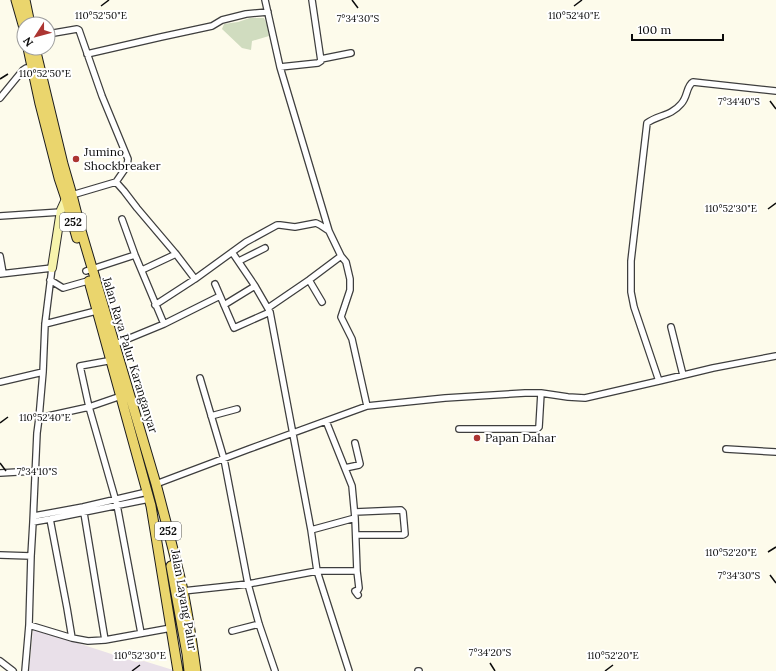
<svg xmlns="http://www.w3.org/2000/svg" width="776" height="671" font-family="Lora,serif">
<rect width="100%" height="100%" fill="#fdfbeb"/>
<path fill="#e9e0e9" d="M33,630L53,635L136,662L144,661L173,670V671H29Z"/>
<path fill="#d0dcbf" d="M250,18H264L267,25L269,36L252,41L251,50L242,48L222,29L224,24L238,22Z"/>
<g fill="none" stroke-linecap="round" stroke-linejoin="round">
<g stroke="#3e3e3e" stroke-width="8">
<path id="street" d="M265,0L280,67L318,63L321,61L312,0
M48,34L77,29L79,30L102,96L128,159L127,166L116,182L72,195
M87,54L161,37L212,26L222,20L246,14L268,12
M321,59L351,53
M280,67L329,231L341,256L346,262L350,279V290L341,317L352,339L367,406
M0,98L23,70L26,68L34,69
M116,182L124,191L137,208L176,254L195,279L246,242L277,225H280L295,227L316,223L320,225L329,231
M0,216L61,212
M122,219L135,255
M232,252L255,286L270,312L311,530L317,571L349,671
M0,256L3,273
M239,261L265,248
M142,270L176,254
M86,271L135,255L164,324
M0,274L52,268L45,324L43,372L0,382
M50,280L63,288L91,280
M309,280L322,302
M215,284L234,328L270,312
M155,305L195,279
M224,305L255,286
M268,308L309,280L341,256
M45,324L100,310
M671,327L683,375
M113,345L164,324L220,296
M113,360L80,366L89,407L117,505L141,633
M200,378L224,459L248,584L259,624L275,671
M659,381L713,368L776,356
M211,416L237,409
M39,418L89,407L124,395
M326,421L352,486L355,518L357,571L359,588L358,590L355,591L358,595
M459,429H537L539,427L541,393
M726,449L776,452
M345,468L359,465L360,464L355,443
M0,473L35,471
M156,484L249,449L367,406L445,398L525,393H541L568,397L585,398L659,381L634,307L631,292V261L647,123C658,115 671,116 681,104C688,97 686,86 693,82L776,91
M83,507L105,640
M355,512L401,510L403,512L405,534L403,535H356
M34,516L83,507L147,492
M50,519L67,608L72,638L88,641L105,640L171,628
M33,522L50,519L149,499
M311,530L355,518
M0,555L31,556
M183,591L248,584L317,571H357
M29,625L72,638
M232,631L259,624
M0,661L13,671
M25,671L29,625L31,556L33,522L37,433L39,418L43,372
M418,671H419"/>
</g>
<g stroke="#2d2d2d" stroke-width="10">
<path id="secondary" d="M52,268L61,210L66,199L70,197"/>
</g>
<g stroke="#1c1c1c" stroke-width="11">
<path id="primary" d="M16,0L24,28
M25,0L30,24
M28,48L40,104L59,178L66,199L77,238
M35,48L63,164L72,195L82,234L156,484C165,518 174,552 182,586C188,614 192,642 196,671
M89,281L151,506L178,671
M171,566L187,654L189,671"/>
</g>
<use href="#street" stroke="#fff" stroke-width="5.5"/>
<use href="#secondary" stroke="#f7f4ac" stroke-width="8"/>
<use href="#primary" stroke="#ead56d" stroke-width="9"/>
</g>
<path fill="none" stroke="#0b0b0b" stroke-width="1.5" d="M352,0L358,8M101,6L109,0M574,6L582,0M0,79L8,74M770,101L776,109M768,209L776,203M0,423L8,417M0,463L6,471M768,552L776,547M770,575L776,583M490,663L495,671M132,671L140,665M605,671L613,665"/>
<g fill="#ac3532" stroke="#fff" stroke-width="1.5">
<circle cx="76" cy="159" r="4"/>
<circle cx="477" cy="438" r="4"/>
</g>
<g text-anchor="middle" stroke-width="4" stroke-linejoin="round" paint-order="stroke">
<g fill="#fff" stroke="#545454" stroke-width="1">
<rect x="60" y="213" width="26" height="18" rx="3"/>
<rect x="155" y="522" width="26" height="18" rx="3"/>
</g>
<g font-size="11" font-weight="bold" fill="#0b0b0b">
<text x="73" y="226">252</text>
<text x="168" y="535">252</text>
</g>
<g font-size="12" fill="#0b0b0b" stroke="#fff" text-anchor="start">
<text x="84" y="156">Jumino<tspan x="84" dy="14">Shockbreaker</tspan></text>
<text x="485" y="442">Papan Dahar</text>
</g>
<g font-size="12" fill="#0b0b0b" stroke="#fff">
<text transform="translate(130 355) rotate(73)" y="4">Jalan Raya Palur Karanganyar</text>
<text transform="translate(184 600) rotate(80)" y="4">Jalan Layang Palur</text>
</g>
</g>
<g font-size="10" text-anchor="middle" fill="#0b0b0b" stroke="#fff" stroke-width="4" stroke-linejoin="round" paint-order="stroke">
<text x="101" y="19">110°52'50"E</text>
<text x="574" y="19">110°52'40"E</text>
<text x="358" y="22">7°34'30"S</text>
<text x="45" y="77">110°52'50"E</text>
<text x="739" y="105">7°34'40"S</text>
<text x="731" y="212">110°52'30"E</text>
<text x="45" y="421">110°52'40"E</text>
<text x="37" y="475">7°34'10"S</text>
<text x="731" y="556">110°52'20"E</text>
<text x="739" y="579">7°34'30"S</text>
<text x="490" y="656">7°34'20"S</text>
<text x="140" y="659">110°52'30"E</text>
<text x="613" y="659">110°52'20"E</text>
</g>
<g transform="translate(36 36) rotate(234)"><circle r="19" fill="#ffffff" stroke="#9d9d9d"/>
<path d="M0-3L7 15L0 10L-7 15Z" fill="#ac3532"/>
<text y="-6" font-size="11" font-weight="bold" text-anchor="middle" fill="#0b0b0b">N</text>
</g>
<path d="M632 34v6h91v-6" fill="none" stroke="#0b0b0b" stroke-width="2"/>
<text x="638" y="34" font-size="12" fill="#0b0b0b" stroke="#ffffff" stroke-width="3" paint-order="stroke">100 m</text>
</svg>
